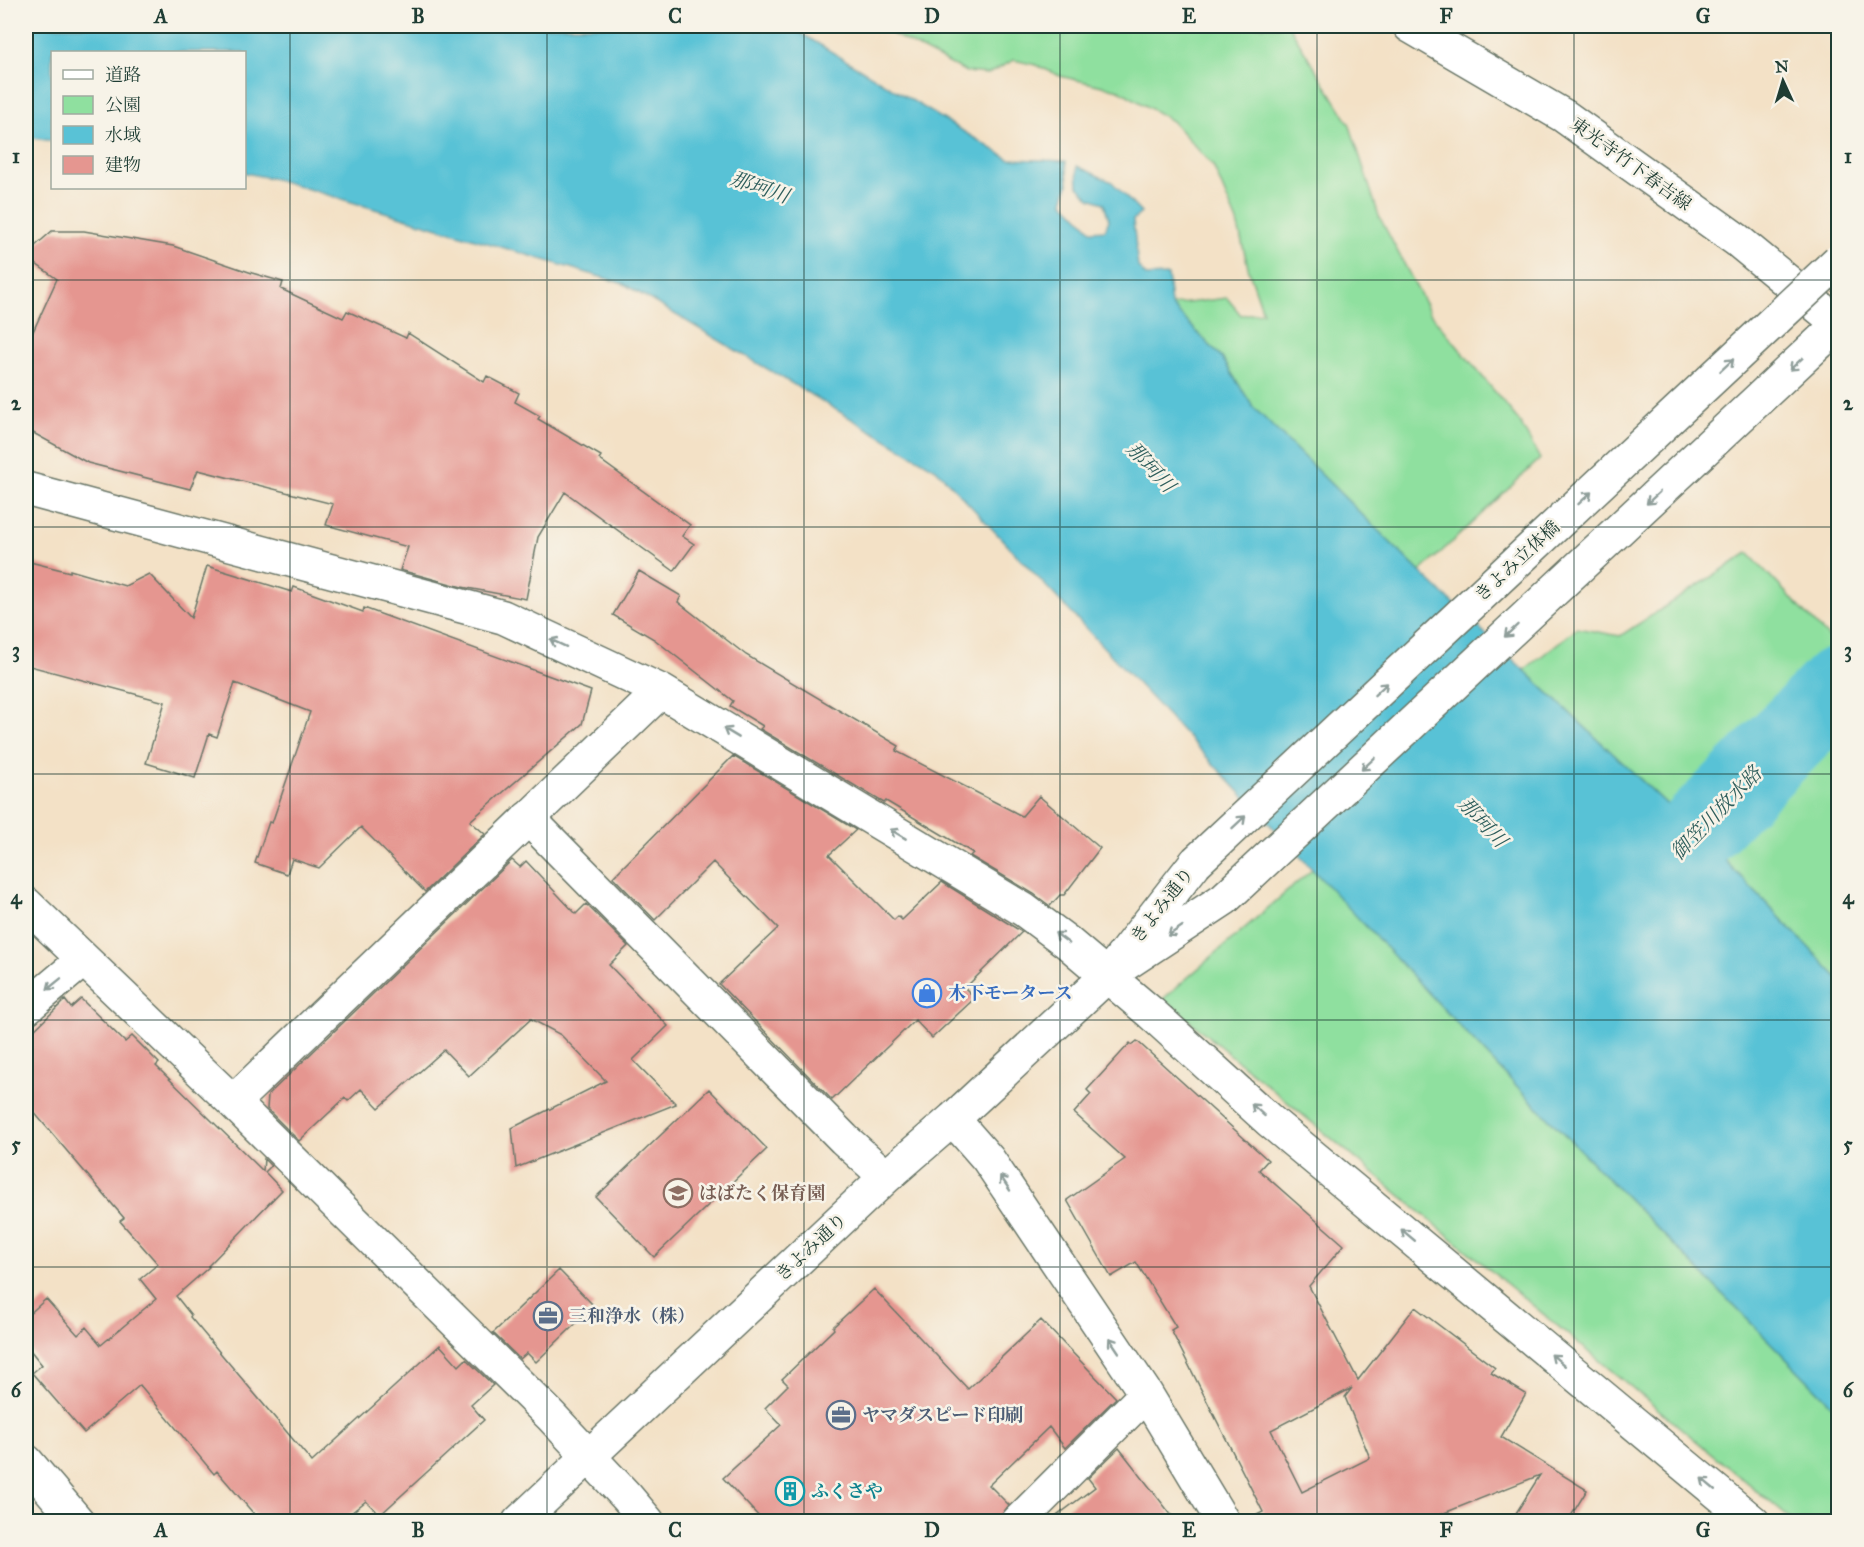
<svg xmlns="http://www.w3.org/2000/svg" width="1864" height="1547" font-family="'IM FELL Great Primer','Noto Serif JP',serif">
<rect width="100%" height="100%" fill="#f7f3e8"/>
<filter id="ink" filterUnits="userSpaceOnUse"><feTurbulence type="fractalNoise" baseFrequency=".0167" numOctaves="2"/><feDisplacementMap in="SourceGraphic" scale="12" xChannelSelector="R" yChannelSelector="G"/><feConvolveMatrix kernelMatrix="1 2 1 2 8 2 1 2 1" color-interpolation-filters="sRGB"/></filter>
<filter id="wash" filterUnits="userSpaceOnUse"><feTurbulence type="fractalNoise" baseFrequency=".008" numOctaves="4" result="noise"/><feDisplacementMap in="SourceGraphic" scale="24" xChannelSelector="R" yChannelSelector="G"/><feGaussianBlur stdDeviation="1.35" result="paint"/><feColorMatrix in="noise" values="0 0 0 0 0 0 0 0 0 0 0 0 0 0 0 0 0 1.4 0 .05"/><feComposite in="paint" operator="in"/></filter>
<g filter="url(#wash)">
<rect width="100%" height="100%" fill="#f3e1c6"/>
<path fill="#8fe09f" stroke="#578e6a" stroke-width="1.5" d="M877,26H1289L1349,123L1379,216L1430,313L1519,421L1540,459L1420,572L1253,407L1222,358L1171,305L1227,298L1241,315L1263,312L1249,271L1237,222L1213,166L1172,121L1119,90L1060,76L1036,65L1014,60L988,74L966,72Z
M1748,553L1838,647V978L1709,844L1524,670L1577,628L1620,636Z
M1313,869L1500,1069L1838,1411V1521H1793L1163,999Z"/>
<path fill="#59c2d6" stroke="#3c8085" stroke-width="1.5" d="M26,26H789L1009,159L1066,161L1068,185L1063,201L1092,231L1105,230L1109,220L1104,203L1090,198L1078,186L1077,166L1112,182L1141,213L1133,220L1138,267L1146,276L1168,275L1171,305L1222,358L1253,407L1420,572L1709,844L1838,978V1411L1500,1069L936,469L624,284L275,179L245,173L244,52H52V141L26,137Z"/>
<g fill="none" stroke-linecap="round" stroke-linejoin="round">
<path stroke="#59c2d6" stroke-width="80" d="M1620,910L1838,687"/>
</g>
<g id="blocks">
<path fill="#e59690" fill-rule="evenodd" d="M52,231H84L173,246L252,273L283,282L281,289L343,318L347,311L406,338L408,333L484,382L487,376L519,393L515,402L540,416L538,419L601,456L599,459L690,525L682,536L694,544L674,571L565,492L538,537L526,599L462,587L400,570L408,547L326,525L333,504L198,470L190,489L88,463L26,429V347L57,279L26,257V254Z
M26,561L70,572V570L125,586L149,574L191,618L207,566L292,592L294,587L363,612L364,608L591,691L582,724L470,821L485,834L425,892L361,827L319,868L292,859L287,874L255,863L269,822L272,823L310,712L235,683L217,737L209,734L195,778L146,763L165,702L26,665Z
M639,571L681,596L678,602L746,655L899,746L896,751L1022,816L1039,796L1100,848L1064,895H1060L1050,906L1034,894L970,856L973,853L886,801L884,803L760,729L763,726L730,706L733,701L654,639L613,615Z
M733,756L856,830L829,855L894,920L898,916L902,920L942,882L1022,932L965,988L975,998L932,1038L915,1020L832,1100L719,984L778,928L713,862L655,920L613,877Z
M512,860L520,867L526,861L576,914L586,904L628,946L609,965L668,1026L633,1060L676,1104L516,1168L512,1128L606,1081L561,1035L531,1019L469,1076L444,1050L379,1108L361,1089L348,1101L345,1098L299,1141L267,1109L268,1095Z
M81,999L125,1042L132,1036L159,1063L156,1066L263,1171L264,1159L271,1166L265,1172L282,1190L208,1266L209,1267L176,1296L191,1315L190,1317L312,1462L440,1345L459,1366L466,1359L493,1385L471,1405L484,1420L380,1515L366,1501L341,1521H260L217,1471L214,1474L140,1385L84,1433L32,1373L42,1365L26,1345V1317L46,1299L78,1335L86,1327L101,1345L156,1299L140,1279L158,1264L120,1221L124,1218L26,1103V1038L65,1000L71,1008Z
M1137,1041L1268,1160L1259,1170L1344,1245L1309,1286L1358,1380L1415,1307L1495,1368L1491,1373L1526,1394L1501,1437L1587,1490L1568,1521H1511L1540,1475L1424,1521H1245L1263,1512L1171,1330L1176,1327L1136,1262L1111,1277L1067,1200L1125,1159L1074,1113L1091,1094L1087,1090L1130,1043L1132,1045ZM1352,1388L1345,1397L1370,1458L1302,1492L1271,1430Z
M709,1089L767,1149L654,1257L596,1197Z
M559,1270L594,1306L536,1362L527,1353L520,1359L493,1333Z
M874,1289L968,1389L1041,1320L1116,1398L1065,1448L1049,1427L989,1485L1009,1505L1000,1517V1521H763L723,1478L781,1425L765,1408L788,1385L782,1379L834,1329L833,1327Z
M1119,1448L1176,1521H1050L1095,1487L1088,1478Z"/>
</g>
</g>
<g filter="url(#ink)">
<use href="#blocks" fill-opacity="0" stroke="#697667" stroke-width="1.5"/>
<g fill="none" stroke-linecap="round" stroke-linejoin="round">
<g stroke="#697667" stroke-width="36">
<path id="minor" d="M26,489L503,617L661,691L1024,910L1067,942L1151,1013L1270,1121L1753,1522
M528,818L844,1139L886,1177
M26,904L233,1102L551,1416L627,1497L648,1522
M1107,976L1224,899L1838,325
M26,1008L83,960
M233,1102L661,691
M953,1119L988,1159L1146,1394L1223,1522
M519,1522L886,1177L953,1119L1107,976L1196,862
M1018,1522L1146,1394"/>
</g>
<g stroke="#697667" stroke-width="36">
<path id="major" d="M1410,26L1564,116L1737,240L1838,323"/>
</g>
<g stroke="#697667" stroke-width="36">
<path id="highway" d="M26,1461L78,1522"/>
</g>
<use href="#minor" stroke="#fff" stroke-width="33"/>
<use href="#major" stroke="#fff" stroke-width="33"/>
<use href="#highway" stroke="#fff" stroke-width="33"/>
<g stroke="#697667" stroke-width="36" stroke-linecap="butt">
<path id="minor-bridge" d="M1196,862L1838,261"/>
</g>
<use href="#minor-bridge" stroke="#fff" stroke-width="33"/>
</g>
<defs><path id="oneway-shaft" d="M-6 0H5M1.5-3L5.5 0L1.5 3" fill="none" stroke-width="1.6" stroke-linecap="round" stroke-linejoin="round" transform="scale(1.5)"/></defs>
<g stroke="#8f9e9a">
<use href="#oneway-shaft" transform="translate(1796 364) rotate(137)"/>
<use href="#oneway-shaft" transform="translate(1727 365) rotate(-43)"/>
<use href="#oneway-shaft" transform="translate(1585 498) rotate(-43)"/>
<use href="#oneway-shaft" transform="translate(1653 498) rotate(137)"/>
<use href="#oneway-shaft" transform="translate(1511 631) rotate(137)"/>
<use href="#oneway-shaft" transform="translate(558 643) rotate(-155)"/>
<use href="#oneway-shaft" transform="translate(1381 689) rotate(-43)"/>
<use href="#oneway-shaft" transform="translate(731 733) rotate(-149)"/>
<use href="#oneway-shaft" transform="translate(1368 764) rotate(137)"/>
<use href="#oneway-shaft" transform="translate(1239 822) rotate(-43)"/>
<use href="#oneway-shaft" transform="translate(898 834) rotate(-149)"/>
<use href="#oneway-shaft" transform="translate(1175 931) rotate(146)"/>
<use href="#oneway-shaft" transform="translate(1062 938) rotate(-143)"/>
<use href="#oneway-shaft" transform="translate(54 984) rotate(141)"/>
<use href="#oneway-shaft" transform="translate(1258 1110) rotate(-138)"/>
<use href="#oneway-shaft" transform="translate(1005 1183) rotate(-124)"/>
<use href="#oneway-shaft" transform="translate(1408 1235) rotate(-140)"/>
<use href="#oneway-shaft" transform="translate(1114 1345) rotate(-124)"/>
<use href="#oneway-shaft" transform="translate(1558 1360) rotate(-140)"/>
<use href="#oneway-shaft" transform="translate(1708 1484) rotate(-140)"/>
</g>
</g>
<path fill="none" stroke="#1f3d34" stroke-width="1.5" stroke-opacity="0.55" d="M290,26V1522M547,26V1522M804,26V1522M1060,26V1522M1317,26V1522M1574,26V1522M26,280H1838M26,527H1838M26,774H1838M26,1020H1838M26,1267H1838"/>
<defs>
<g id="shop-ring" transform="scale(1.5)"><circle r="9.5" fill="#f7f3e8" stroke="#3f7fe0" stroke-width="1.5"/><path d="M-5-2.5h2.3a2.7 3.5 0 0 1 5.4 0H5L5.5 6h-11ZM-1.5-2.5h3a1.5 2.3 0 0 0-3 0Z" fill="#3f7fe0"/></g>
<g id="school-ring" transform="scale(1.5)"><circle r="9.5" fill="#f7f3e8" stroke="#8d6e63" stroke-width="1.5"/><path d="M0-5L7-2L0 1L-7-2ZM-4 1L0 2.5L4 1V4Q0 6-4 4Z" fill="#8d6e63"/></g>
<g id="office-ring" transform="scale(1.5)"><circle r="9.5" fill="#f7f3e8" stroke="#5c6f8a" stroke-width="1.5"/><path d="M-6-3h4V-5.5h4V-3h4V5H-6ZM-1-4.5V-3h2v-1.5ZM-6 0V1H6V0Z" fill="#5c6f8a"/></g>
<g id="building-ring" transform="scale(1.5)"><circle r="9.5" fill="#f7f3e8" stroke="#0f9aa8" stroke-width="1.5"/><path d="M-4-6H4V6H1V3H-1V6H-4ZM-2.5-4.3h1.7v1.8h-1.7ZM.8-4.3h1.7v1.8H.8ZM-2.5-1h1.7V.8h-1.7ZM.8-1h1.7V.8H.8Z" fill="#0f9aa8"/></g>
</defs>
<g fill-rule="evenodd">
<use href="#shop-ring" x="927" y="993"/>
<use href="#school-ring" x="678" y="1193"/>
<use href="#office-ring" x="548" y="1316"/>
<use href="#office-ring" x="841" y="1415"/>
<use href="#building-ring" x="790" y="1491"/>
</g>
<g text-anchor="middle" stroke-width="5" stroke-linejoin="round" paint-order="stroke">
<g font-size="18" fill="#1f3d34" stroke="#f7f3e8">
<text transform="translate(1631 164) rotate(36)" y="6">東光寺竹下春吉線</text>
<text transform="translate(1517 561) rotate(-43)" y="6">きよみ立体橋</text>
<text transform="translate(1162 905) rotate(-52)" y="6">きよみ通り</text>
<text transform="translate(811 1247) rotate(-43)" y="6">きよみ通り</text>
</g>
<g font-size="18" font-weight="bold" fill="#366cbe" stroke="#f7f3e8" text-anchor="start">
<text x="948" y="999">木下モータース</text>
</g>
<g font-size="18" font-weight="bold" fill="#785e54" stroke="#f7f3e8" text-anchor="start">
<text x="699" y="1199">はばたく保育園</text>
</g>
<g font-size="18" font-weight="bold" fill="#4e5e75" stroke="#f7f3e8" text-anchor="start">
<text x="569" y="1322">三和浄水（株）</text>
<text x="862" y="1421">ヤマダスピード印刷</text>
</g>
<g font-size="18" font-weight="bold" fill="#0d838f" stroke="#f7f3e8" text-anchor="start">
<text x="811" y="1497">ふくさや</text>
</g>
<g font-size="20" font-style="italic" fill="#2e5e5c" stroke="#f7f3e8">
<text transform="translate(760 187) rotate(19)" y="7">那珂川</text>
<text transform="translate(1151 467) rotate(47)" y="7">那珂川</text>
<text transform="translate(1716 813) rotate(-46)" y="7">御笠川放水路</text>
<text transform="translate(1483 822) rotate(47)" y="7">那珂川</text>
</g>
</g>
<rect width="1864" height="1547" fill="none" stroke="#f7f3e8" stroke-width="66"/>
<rect x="51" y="51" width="195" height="138" fill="#f7f3e8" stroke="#a1aaa0" stroke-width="1.5"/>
<rect x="63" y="70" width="30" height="9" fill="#ffffff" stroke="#a1aaa0" stroke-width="1.5"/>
<text x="105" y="81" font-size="18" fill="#1f3d34">道路</text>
<rect x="63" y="96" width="30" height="18" fill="#8fe09f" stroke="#a1aaa0" stroke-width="1.5"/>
<text x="105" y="111" font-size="18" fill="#1f3d34">公園</text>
<rect x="63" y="126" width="30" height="18" fill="#59c2d6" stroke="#a1aaa0" stroke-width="1.5"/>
<text x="105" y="141" font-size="18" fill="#1f3d34">水域</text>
<rect x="63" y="156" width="30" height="18" fill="#e59690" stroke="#a1aaa0" stroke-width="1.5"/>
<text x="105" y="171" font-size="18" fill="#1f3d34">建物</text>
<g transform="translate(1783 81) rotate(356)" stroke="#f7f3e8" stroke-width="4.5" paint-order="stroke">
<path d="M0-4.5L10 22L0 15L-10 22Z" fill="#1f3d34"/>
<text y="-9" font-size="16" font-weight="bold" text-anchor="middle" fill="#1f3d34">N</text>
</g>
<rect x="33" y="33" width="1798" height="1481" fill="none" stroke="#1f3d34" stroke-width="2"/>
<g font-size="20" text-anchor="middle" font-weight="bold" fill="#1f3d34">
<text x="161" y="23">A</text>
<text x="418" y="23">B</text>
<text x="675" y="23">C</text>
<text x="932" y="23">D</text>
<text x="1189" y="23">E</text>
<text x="1446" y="23">F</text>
<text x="1703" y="23">G</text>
<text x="16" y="163">1</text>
<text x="1848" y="163">1</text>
<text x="16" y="410">2</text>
<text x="1848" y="410">2</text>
<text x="16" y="657">3</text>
<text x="1848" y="657">3</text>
<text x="16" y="904">4</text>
<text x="1848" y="904">4</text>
<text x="16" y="1151">5</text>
<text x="1848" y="1151">5</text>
<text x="16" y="1397">6</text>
<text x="1848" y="1397">6</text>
<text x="161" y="1537">A</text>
<text x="418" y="1537">B</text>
<text x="675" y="1537">C</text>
<text x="932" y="1537">D</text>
<text x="1189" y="1537">E</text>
<text x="1446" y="1537">F</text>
<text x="1703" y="1537">G</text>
</g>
</svg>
